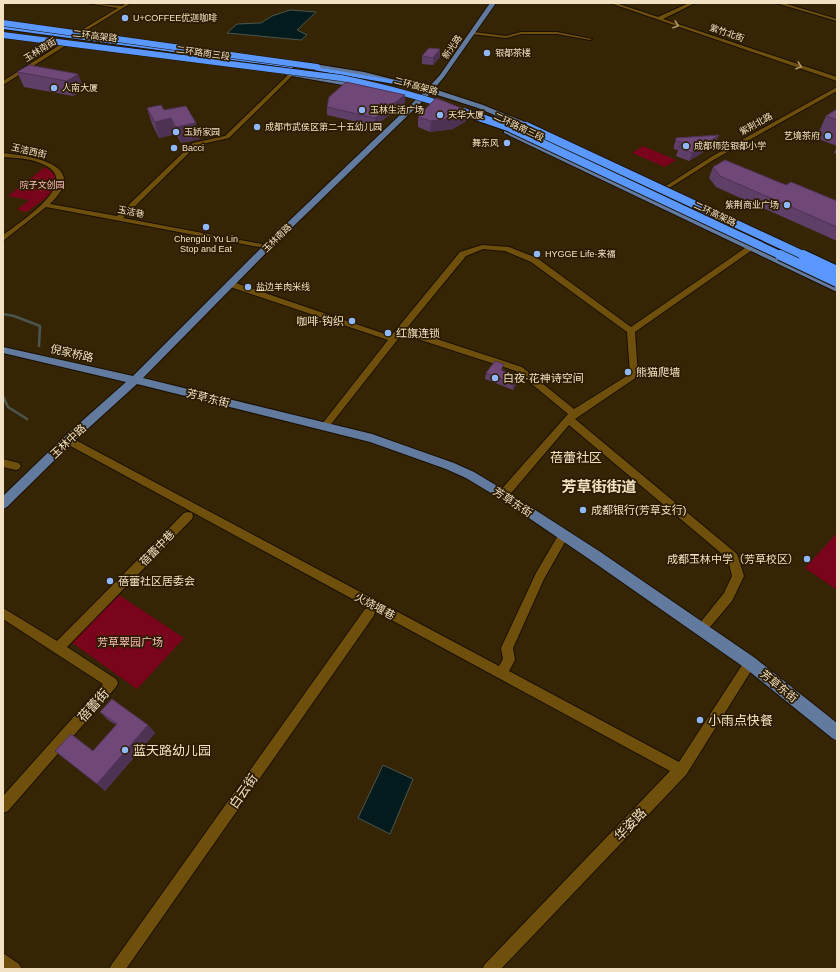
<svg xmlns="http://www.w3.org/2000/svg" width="840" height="972" font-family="Helvetica,'Noto Sans SC',sans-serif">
<rect width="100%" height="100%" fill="#362505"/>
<path fill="#79041c" d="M643,146L676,160L665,167L632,153Z
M45,167L55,174L58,185L51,194L27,212L17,210L29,200L8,196Z
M837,533V590L805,568Z
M119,595L184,638L137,689L71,642Z"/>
<path fill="#031b1c" stroke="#4b564e" d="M290,10L316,12L297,30L307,35L301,40L227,33L237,24L261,23L272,16Z
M383,765L413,779L390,834L358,818Z"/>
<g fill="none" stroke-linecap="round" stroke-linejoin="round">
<path stroke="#4b564e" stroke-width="2.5" d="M3,314L14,316L40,326L39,346
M3,396L8,407L27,419"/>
<g stroke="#1a1001" stroke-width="2">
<path id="minor" d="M87,3L122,6L126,3H131L82,33L80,31L118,8Z
M610,3H616L658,17L689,3H695L663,19L837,77V81Z
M776,3H783L837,19V21Z
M473,32L506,36L521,32H557L592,39L590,40L557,34H521L506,38L471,34Z
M66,41L68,42V44L3,85V81Z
M291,72L294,74L293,75L229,138L197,145L123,218L267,245L271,247L270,249L46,207L3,241V235C20,222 87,180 40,163C28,158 15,158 3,157V153C30,156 92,164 50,204L117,216L193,143L225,136Z
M837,87V91L715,159L666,190L661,189L711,157Z
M482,245L509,247L537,258L631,327L748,246H754L755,248L635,332L638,375L637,377L575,419L737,554L744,576L732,601L705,633L701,634L697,633L695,629L724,593L732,576L728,559L569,425L507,498H499L498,495L499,492L568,414L516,371L402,334L328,428H322L320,426L322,424L388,340L227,286L226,284L227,282H233L391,336L460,252ZM483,249L505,251L531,262L627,332L630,374L574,409L522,367L406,329L466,256Z
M68,436L499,666L503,659L501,648L536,573L560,532L564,531L568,532L569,535L544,579L513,648L515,660L509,671L679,762L746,659L750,657L754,659L756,663L686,775L501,969H482L485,964L670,771L373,610L375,613L373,617L126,969H109L112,964L365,609L369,608L65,443L63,440L65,437Z
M3,459L19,463L21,466L19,469L16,470L3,467Z
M188,512L192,513L193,516L192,519L67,647L116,679L118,683L116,687L8,811L3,813V796L103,684L3,619V608L57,641L184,513Z
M3,953L19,964L22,969H3Z"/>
</g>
<g stroke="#1a1001" stroke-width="2">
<path id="major" d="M490,3H496L444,77L434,89L483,105L540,128V132H534L478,108L431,93L270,249L143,378L372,434L454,463L474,472L512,495L599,551L755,658L837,723V741L832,738L745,668L589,559L504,501L466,478L446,469L370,442L137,384L72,443L7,507L3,509V496L64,437L126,382L3,353V347L133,376L264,245L425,91L364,76L304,65L302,64V62L364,72L428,88L440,75Z
M288,72L360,84L363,86L360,88L286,75L285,74Z
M504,129H510L837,285V292L504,133Z"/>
</g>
<g stroke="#1a1001" stroke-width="2">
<path id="highway" d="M3,25L292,64L295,66L292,68L3,29Z
M304,65L417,84L420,86L417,88L302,68V66Z"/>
</g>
<use href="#minor" fill="#6f4f0c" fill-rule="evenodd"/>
<use href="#major" fill="#627a9e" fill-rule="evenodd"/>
<use href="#highway" fill="#5a97ff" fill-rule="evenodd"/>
<g stroke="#1a1001" stroke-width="7" stroke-linecap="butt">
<path id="highway-bridge-far2" d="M3,23L317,67
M3,35L341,78C384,87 426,98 467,113"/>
</g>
<g stroke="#1a1001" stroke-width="10" stroke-linecap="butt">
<path id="highway-bridge-far1" d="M464,112L508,127L782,256
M526,126L805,256"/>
</g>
<g stroke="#1a1001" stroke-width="12" stroke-linecap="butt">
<path id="highway-bridge" d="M780,255L837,282
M803,255L837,271"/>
</g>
<use href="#highway-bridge-far2" stroke="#5a97ff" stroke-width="6"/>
<use href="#highway-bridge-far1" stroke="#5a97ff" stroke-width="8"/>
<use href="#highway-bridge" stroke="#5a97ff" stroke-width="10"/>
</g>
<path fill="#5f3e67" d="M440,49V57L433,65L422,64V56Z
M17,72L78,74L84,90L73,96L24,87Z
M405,103L375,126L327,115V107Z
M147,108L164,110L200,139L181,143L176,134L159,138L152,124Z
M837,109V154L834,153L837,146L816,138L826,116Z
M466,110V121L453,129L430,132L418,127V117Z
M676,138L716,144L689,161L676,156L678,150L674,149V146Z
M713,167L786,185L837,201V241L716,187L709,178Z
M503,369V371L517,382L513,390L485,379L486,373Z
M100,712L148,725L155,733L105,791L97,784L93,751L116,725L108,720Z"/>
<path fill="#4e3254" d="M440,49V57L433,65V58Z
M78,74L84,90L73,96L67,81Z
M405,95V103L375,126V118Z
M466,110V121L453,129L430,132L431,121Z
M171,118L176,134L159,138L155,122Z
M196,123L200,139L181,143L176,127Z
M719,135L716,144L689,161L692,153Z
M518,377L517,382L513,390V384Z
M148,725L155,733L105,791L97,784Z"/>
<path fill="#6f4878" stroke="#4e3254" d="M429,48L440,49L433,58L422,56Z
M29,65L78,74L67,81L17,72Z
M346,82L405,95L375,118L327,107L329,97Z
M436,98L466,110L453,118L431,121L418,117Z
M161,105L164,110L186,106L196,123L176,127L171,118L155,122L147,108Z
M837,109V120L826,116Z
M719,135L692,153L678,147L687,143L676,141V138Z
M725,160L786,185L791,182L837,201V227L720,176L713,167Z
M495,361L504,364L501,370L518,377L513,384L486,373Z
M112,699L148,725L97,784L55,751L71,734L93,751L117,724L100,712Z"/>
<defs><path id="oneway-chevron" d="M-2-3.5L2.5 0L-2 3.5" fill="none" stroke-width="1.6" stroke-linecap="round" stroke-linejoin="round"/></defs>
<g stroke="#b19868">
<use href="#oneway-chevron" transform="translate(676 25) rotate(19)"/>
<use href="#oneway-chevron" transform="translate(799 66) rotate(19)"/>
</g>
<g fill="#8fb8fd" stroke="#2c1c00" stroke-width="1.5">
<circle cx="125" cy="18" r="4"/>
<circle cx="487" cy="53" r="4"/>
<circle cx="54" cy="88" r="4"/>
<circle cx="362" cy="110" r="4"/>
<circle cx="440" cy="115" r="4"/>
<circle cx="257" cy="127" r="4"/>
<circle cx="176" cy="132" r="4"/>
<circle cx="828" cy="136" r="4"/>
<circle cx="507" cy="143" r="4"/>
<circle cx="686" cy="146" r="4"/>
<circle cx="174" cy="148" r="4"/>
<circle cx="787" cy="205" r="4"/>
<circle cx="206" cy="227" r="4"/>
<circle cx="537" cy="254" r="4"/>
<circle cx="248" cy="287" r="4"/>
<circle cx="352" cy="321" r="4"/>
<circle cx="388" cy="333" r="4"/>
<circle cx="628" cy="372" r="4"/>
<circle cx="495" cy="378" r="4"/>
<circle cx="583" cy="510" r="4"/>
<circle cx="807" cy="559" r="4"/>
<circle cx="110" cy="581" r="4"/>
<circle cx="700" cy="720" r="4"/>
<circle cx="125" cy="750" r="4"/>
</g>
<g text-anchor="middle" stroke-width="3.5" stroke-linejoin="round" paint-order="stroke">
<g font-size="9" fill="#f3e1c3" stroke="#2c1c00" text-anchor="start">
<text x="133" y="21">U+COFFEE优迦咖啡</text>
<text x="495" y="56">银都茶楼</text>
<text x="62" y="91">人南大厦</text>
<text x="370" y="113">玉林生活广场</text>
<text x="448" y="118">天华大厦</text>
<text x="265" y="130">成都市武侯区第二十五幼儿园</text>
<text x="184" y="135">玉娇家园</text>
<text x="820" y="139" text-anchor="end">艺境茶府</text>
<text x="499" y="146" text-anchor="end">舞东风</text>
<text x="694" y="149">成都师范银都小学</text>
<text x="182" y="151">Bacci</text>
<text x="779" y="208" text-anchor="end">紫荆商业广场</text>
<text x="206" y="242" text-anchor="middle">Chengdu Yu Lin<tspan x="206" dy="10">Stop and Eat</tspan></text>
<text x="545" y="257">HYGGE Life·来福</text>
<text x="256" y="290">盐边羊肉米线</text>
</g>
<g font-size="9" fill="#f3e1c3" stroke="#2c1c00">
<text transform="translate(727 33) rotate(19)" y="3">紫竹北街</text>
<text transform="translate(95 36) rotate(7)" y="3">二环高架路</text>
<text transform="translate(452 47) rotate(-55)" y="3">新光路</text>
<text transform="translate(40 50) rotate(-32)" y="3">玉林南街</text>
<text transform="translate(203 53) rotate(8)" y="3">二环路南三段</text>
<text transform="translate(416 86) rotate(15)" y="3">二环高架路</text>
<text transform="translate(756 124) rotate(-29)" y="3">紫荆北路</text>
<text transform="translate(519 127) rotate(25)" y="3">二环路南三段</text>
<text transform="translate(29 151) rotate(13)" y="3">玉洁西街</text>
<text transform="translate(131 212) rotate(11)" y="3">玉洁巷</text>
<text transform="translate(715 214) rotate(25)" y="3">二环高架路</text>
<text transform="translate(277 238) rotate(-44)" y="3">玉林南路</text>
</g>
<g font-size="9" fill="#fcbebc" stroke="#2c1c00">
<text x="42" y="188">院子文创园</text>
</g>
<g font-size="11" fill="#f3e1c3" stroke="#2c1c00" text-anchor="start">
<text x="344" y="325" text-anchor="end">咖啡·钩织</text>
<text x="396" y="337">红旗连锁</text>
<text x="636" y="376">熊猫爬墙</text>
<text x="503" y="382">白夜·花神诗空间</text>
<text x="591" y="514">成都银行(芳草支行)</text>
<text x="799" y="563" text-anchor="end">成都玉林中学（芳草校区）</text>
<text x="118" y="585">蓓蕾社区居委会</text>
</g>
<g font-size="11" fill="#f3e1c3" stroke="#2c1c00">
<text transform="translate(72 353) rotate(13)" y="4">倪家桥路</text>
<text transform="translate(208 398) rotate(14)" y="4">芳草东街</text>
<text transform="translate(68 441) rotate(-43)" y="4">玉林中路</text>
<text transform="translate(513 502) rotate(33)" y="4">芳草东街</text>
<text transform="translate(157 548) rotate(-46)" y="4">蓓蕾中巷</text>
<text transform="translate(375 606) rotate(28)" y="4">火烧堰巷</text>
<text transform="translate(779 686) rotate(39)" y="4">芳草东街</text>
</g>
<g font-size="11" fill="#fcbebc" stroke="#2c1c00">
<text x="130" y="646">芳草翠园广场</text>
</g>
<g font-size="13" fill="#f3e1c3" stroke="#2c1c00">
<text x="576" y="462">蓓蕾社区</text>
</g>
<g font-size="13" fill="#f3e1c3" stroke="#2c1c00">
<text transform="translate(93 705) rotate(-48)" y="5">蓓蕾街</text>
<text transform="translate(243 791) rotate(-55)" y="5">白云街</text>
<text transform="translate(630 824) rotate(-46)" y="5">华姿路</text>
</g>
<g font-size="13" fill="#f3e1c3" stroke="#2c1c00" text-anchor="start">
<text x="708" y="725">小雨点快餐</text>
<text x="133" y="755">蓝天路幼儿园</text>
</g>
<g font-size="15" font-weight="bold" fill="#f3e1c3" stroke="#2c1c00">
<text x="599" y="492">芳草街街道</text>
</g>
</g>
<rect width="840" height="972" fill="none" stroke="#f3e1c3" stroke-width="8"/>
</svg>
